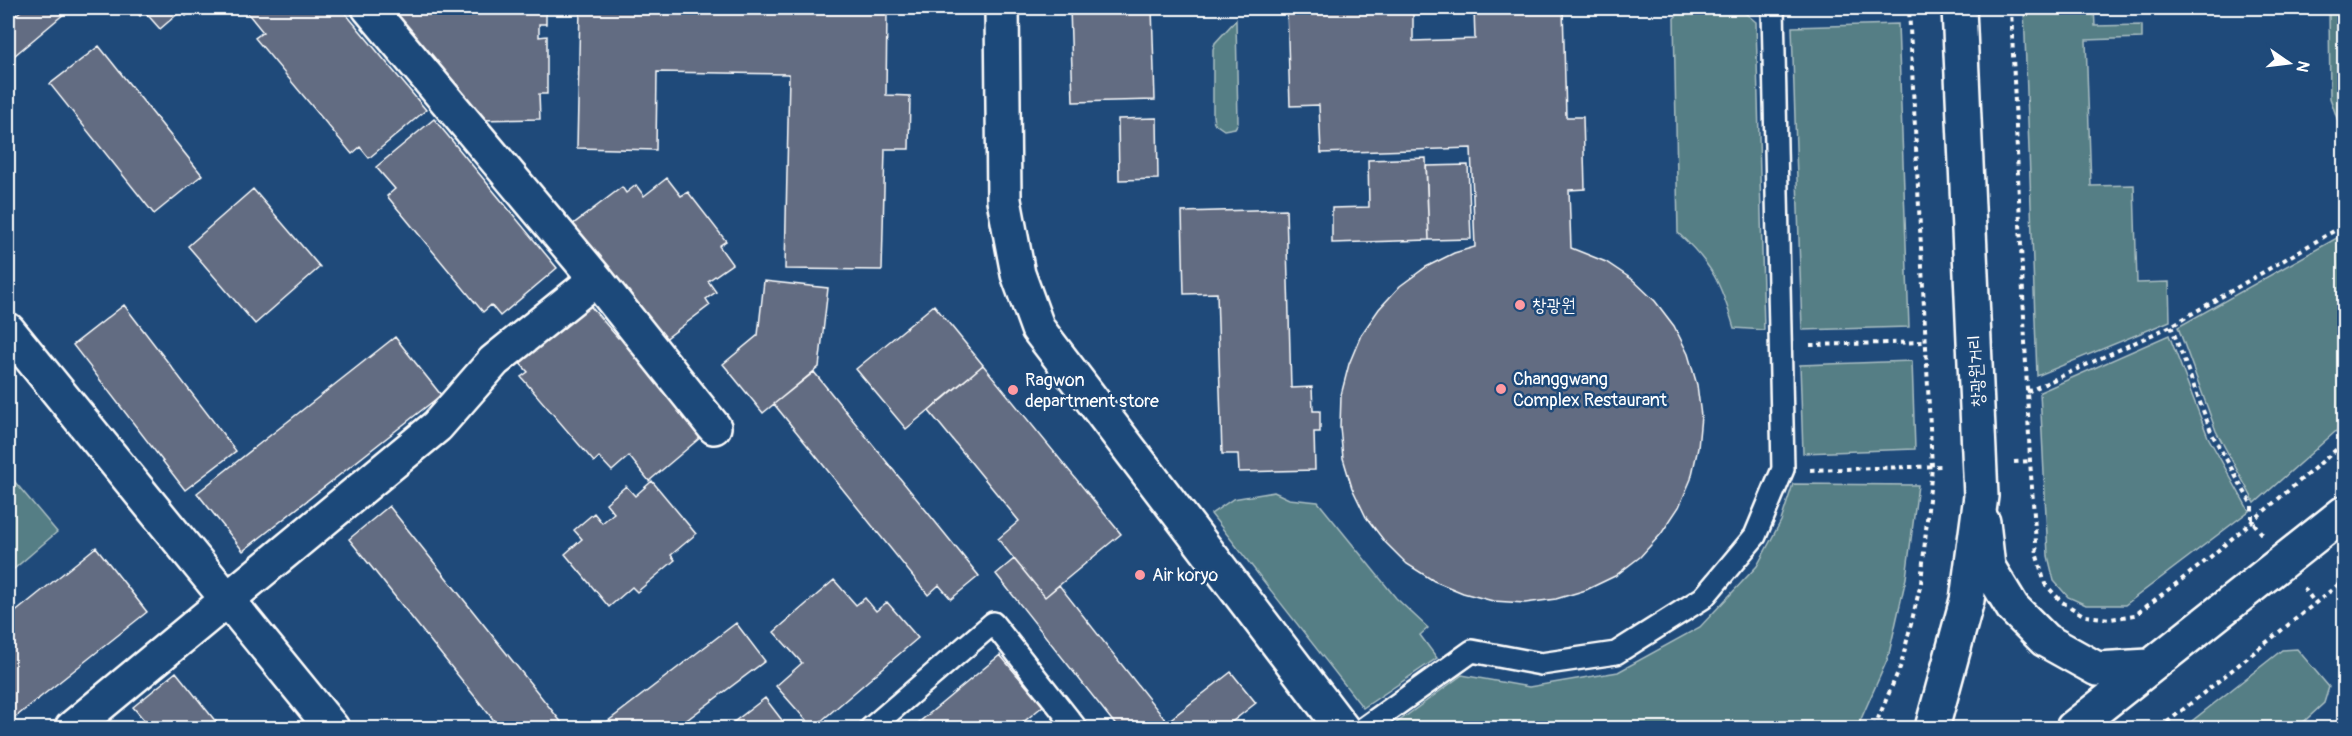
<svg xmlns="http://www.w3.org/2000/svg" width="2352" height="736" font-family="Pangolin,'Poor Story',sans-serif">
<rect width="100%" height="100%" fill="#1f4a7a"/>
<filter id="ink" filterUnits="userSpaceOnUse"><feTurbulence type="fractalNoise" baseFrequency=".0167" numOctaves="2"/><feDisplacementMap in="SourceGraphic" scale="12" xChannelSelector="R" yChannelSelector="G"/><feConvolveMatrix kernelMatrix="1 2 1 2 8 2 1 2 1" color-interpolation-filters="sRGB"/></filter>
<g filter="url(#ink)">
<path fill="#547e85" stroke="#aabec2" stroke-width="1.5" d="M1686,8H1739L1756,22L1764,330L1734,328C1721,284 1713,265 1678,233L1674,18Z
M2024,8H2105H2094L2095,26L2142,25V38L2086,40L2091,186L2134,185L2137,283L2169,282L2170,321L2037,376Z
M2329,8H2344V123L2338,121L2330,98Z
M1236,20L1238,123L1235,128L1224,130L1214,123L1213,116V49L1215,43Z
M1898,24L1909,327L1802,330L1792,27Z
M2344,234V424L2255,503L2216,431L2178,327Z
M2169,335L2208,437L2249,511L2125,605H2086L2068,597L2054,581L2048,556L2040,392Z
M1912,361L1915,449L1803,453L1800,365Z
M9,475L57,532L8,574V477Z
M1793,484L1918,485L1906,578L1888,658L1857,728L1391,727L1462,675L1529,687L1618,672L1700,627L1757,566L1781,521Z
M1274,492L1289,499L1318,502L1396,598L1428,628L1420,635L1437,658L1363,708L1211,514L1233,499Z
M2297,649L2329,687L2324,703L2297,728H2183L2282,650Z"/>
<path fill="#626c82" stroke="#fff" stroke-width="1.5" d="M24,8H60L65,13L8,61V22Z
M133,8H196L186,16L181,11L160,29L145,12L140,16Z
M248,8H341L426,110L369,158L360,147L352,154L255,38L263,32L245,10Z
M395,8H546V24H539V37L547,36V94H539L540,119L478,120L396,22Z
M580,8H926V11H887L886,95L910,96L909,149H885L882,270L785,269L789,74L657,72L656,150L577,148Z
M1070,8H1152L1155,100L1073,102Z
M1287,8H1413V41L1475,39L1474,8H1563L1566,117H1583L1585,189L1569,190L1571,248L1606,262L1633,280L1655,301L1674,326L1688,354L1697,385L1701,416L1698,448L1691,479L1679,507L1661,534L1640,557L1615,576L1586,590L1556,599L1525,603L1493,601L1463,593L1434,581L1407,564L1385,542L1366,517L1352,488L1343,458L1340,427L1341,395L1349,364L1361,335L1379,309L1400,286L1426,267L1454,253L1475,247L1471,148L1321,153L1319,105L1290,106Z
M99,46L202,175L154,214L50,84Z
M1157,118L1158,179L1119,180L1118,119Z
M434,119L557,268L500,316L491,305L483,312L387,196L395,189L376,167Z
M1426,158L1429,240L1332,243V208L1369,207L1368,160Z
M1468,165L1471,239L1429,240L1426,166Z
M667,178L681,196L688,192L726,241L719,246L732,264L708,281L716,292L706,299L710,305L660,343L572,225L622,187L626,193L636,185L644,196Z
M253,189L320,267L255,324L188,246Z
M1286,209L1291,388L1312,387L1313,411H1320V432H1314L1315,470L1239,472L1238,454H1222L1217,293L1184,294L1182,212Z
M764,281L828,288L819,367L763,413L723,364L758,335Z
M586,301L618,338L625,332L693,414L686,420L701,437L649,481L629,456L612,471L599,457L594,462L521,377L528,372L517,360Z
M124,305L236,451L185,490L73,345Z
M934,305L983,365L906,429L856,369Z
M395,337L441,395L243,551L197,493Z
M983,365L1121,534L1045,597L998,539L1019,521L929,411Z
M814,372L979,576L951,599L939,585L928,595L774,404Z
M652,481L696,534L671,555L675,560L637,592L632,587L609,607L565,554L582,539L574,530L594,513L602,523L614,513L606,503L626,486L635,496Z
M389,506L566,728H500L349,539Z
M96,547L147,612L8,723V618Z
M1014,559L1045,597L1059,585L1167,722L1159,728H1118L996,574Z
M834,580L856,605L865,598L876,611L887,602L918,638L813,728L776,686L802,663L774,632Z
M736,623L765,661L676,728H599Z
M1000,655L1043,706L1016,728H912Z
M176,672L221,728H151L133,707Z
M1231,672L1256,703L1224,728H1159Z
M765,698L788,728H726Z"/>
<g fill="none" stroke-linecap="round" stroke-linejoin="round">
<g stroke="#fff" stroke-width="26">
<path id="service" d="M871,728L993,623L1076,728
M1364,728L1472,651L1541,664L1616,653L1703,598L1755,536L1783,469L1773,8"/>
</g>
<g stroke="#fff" stroke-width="38">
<path id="minor" d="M369,8L596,279L714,427
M1002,8L1004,200L1018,274L1038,329L1342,728
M8,330L332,728
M72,728L437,426L494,361L596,279"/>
</g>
<g stroke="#fff" stroke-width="38">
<path id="tertiary" d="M1983,522L1988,567L2013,608L2045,640L2097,669L2149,666
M2073,728L2344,513"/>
</g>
<g stroke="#fff" stroke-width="38">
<path id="secondary" d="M1932,728L1967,600L1981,496L1959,8"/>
</g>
<path stroke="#fff" stroke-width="4" stroke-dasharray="4.5 4.5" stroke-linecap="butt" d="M2011,8L2030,461L2037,556L2045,584L2062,602L2085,616L2111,619L2135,615L2202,564L2344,443
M2171,326L2212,434L2252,505V521L2263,535
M1810,345L1926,342
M2027,392L2171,326L2344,225
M2014,462L2030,461
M1810,470L1944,466
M2304,588L2315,603
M1874,728L1901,665L1921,583L1932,467L1909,8
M2160,728L2344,580"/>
<use href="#service" stroke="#1f4a7a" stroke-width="21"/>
<use href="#minor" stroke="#1f4a7a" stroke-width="33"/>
<use href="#tertiary" stroke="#1f4a7a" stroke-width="33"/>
<use href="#secondary" stroke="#1f4a7a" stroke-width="33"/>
</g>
</g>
<g fill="#ff9aa2" stroke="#1f4a7a" stroke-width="2">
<circle cx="1520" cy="305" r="6"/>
<circle cx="1501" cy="389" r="6"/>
<circle cx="1013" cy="390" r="6"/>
<circle cx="1140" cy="575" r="6"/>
</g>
<g text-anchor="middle" stroke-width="5" stroke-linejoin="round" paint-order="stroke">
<g font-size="18" fill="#fff" stroke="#1f4a7a" text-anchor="start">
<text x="1532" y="311">창광원</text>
<text x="1513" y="385">Changgwang<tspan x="1513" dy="21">Complex Restaurant</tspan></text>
<text x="1025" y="386">Ragwon<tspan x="1025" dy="21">department store</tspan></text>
<text x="1152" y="581">Air koryo</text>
</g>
<g font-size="18" fill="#fff" stroke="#1f4a7a">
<text transform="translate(1976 371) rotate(-93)" y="6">창광원거리</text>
</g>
</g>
<rect width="2352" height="736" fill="none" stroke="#1f4a7a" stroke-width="30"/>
<rect x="15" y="15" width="2322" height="706" fill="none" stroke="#fff" stroke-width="2" filter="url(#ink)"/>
<g transform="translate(2289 63) rotate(104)" stroke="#1f4a7a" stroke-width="4.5" paint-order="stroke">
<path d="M0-4.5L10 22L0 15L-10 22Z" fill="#ffffff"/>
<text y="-9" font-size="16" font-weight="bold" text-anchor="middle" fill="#ffffff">N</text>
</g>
</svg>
